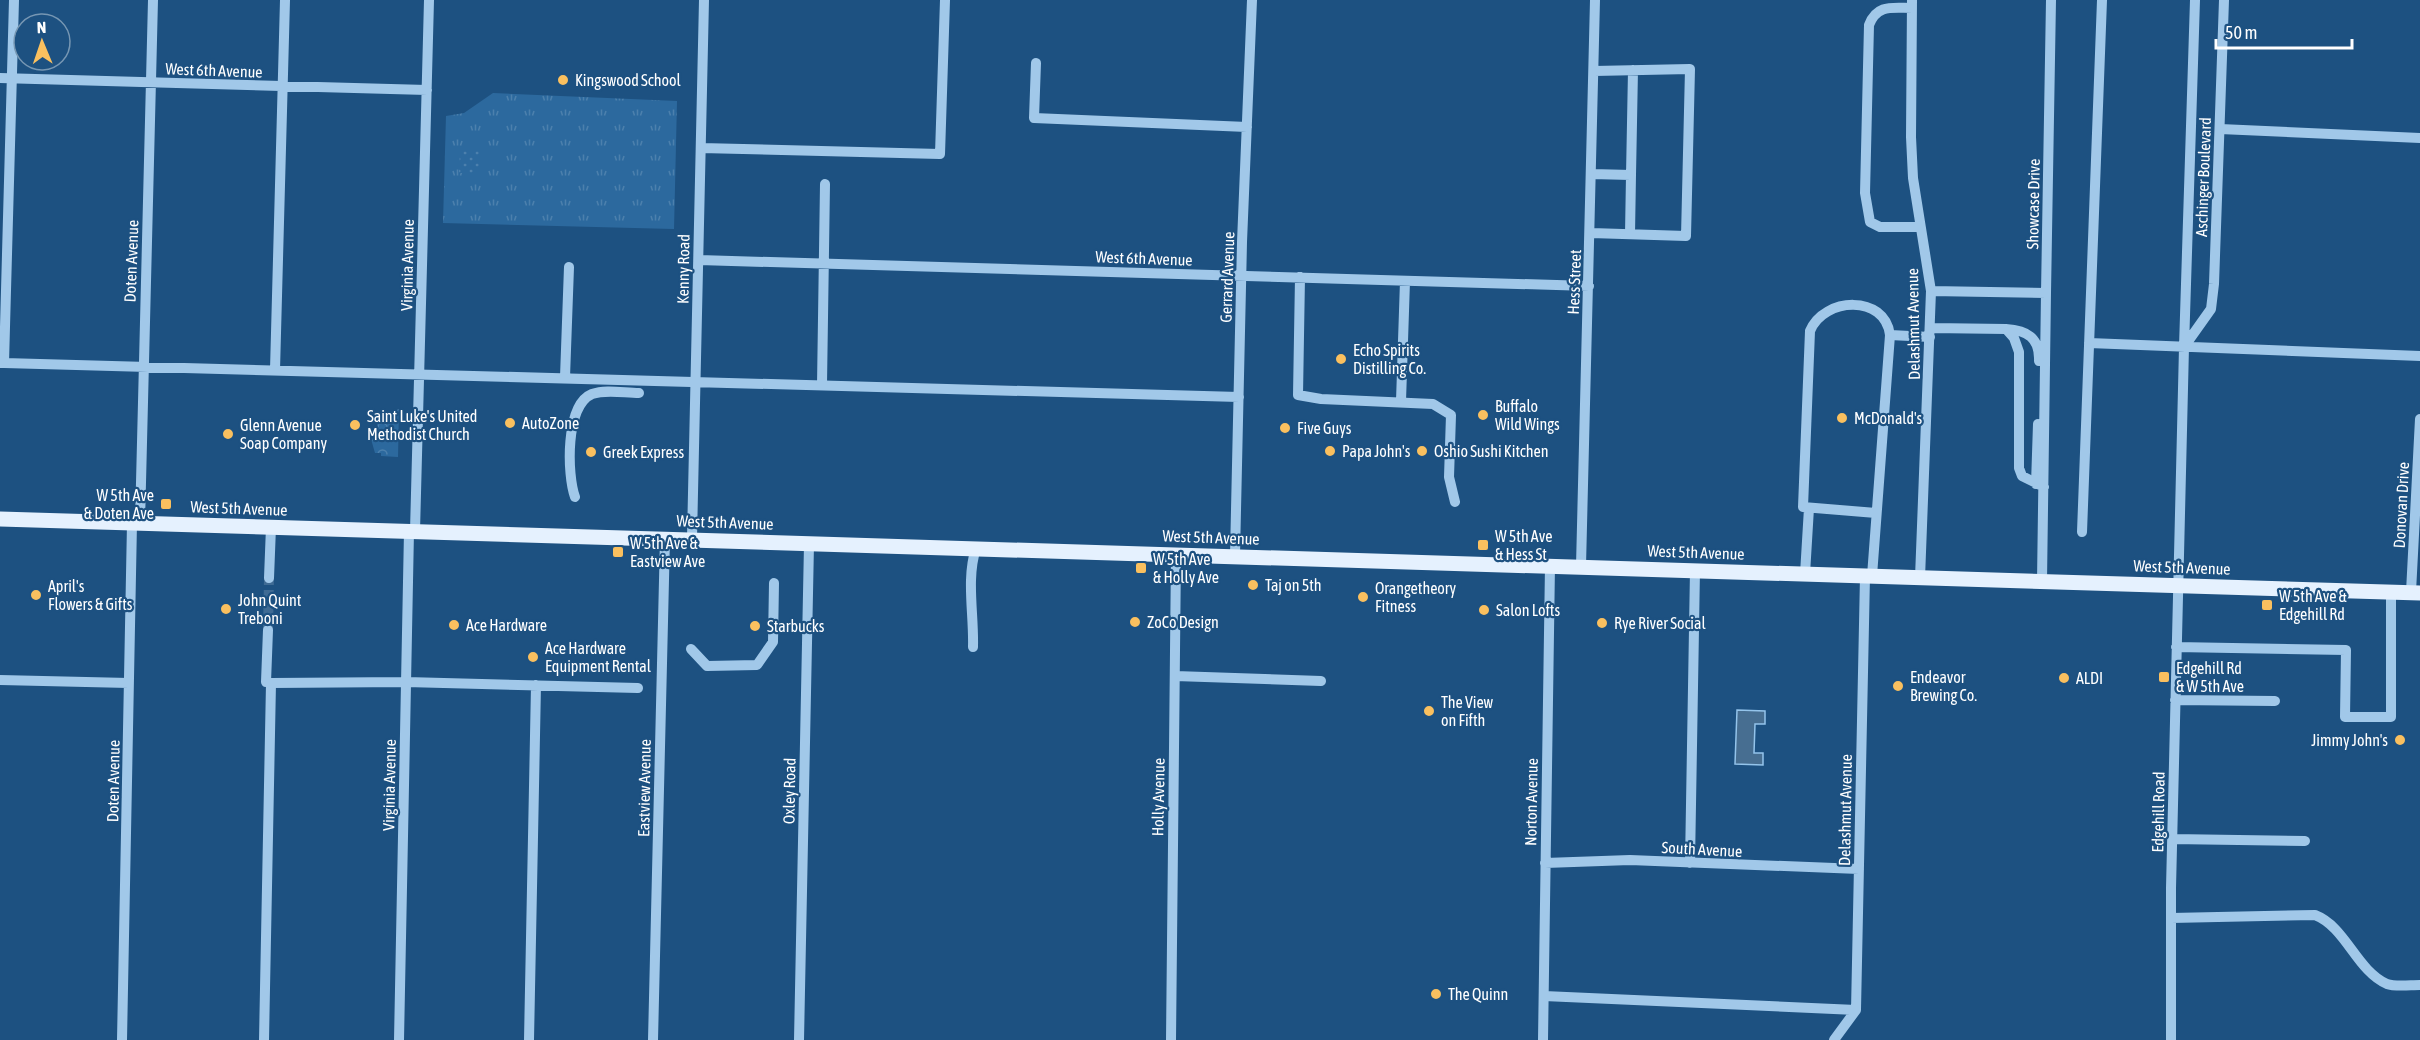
<svg xmlns="http://www.w3.org/2000/svg" width="2420" height="1040" font-family="'Asap Condensed',sans-serif">
<defs>
<pattern id="grass-tufts" width="24" height="20" patternUnits="userSpaceOnUse" patternTransform="scale(1.5)"><rect width="24" height="20" fill="#2c699e"/><path d="M3 7l-1-3M5 7V3M7 7l1-3M15 17l-1-3M17 17v-4M19 17l1-3" fill="none" stroke="#4c80ad"/></pattern>
<pattern id="park-crowns" width="20" height="18" patternUnits="userSpaceOnUse" patternTransform="scale(1.5)"><rect width="20" height="18" fill="#2c699e"/><path d="M2 6a3 3 0 1 1 6 0M12 15a3 3 0 1 1 6 0" fill="none" stroke="#4c80ad"/></pattern>
<pattern id="garden-dots" width="8" height="8" patternUnits="userSpaceOnUse" patternTransform="scale(1.5)"><rect width="8" height="8" fill="#2c699e"/><path d="M2 2h.1M6 6h.1" fill="none" stroke="#4c80ad" stroke-width="1.8" stroke-linecap="round"/></pattern>
</defs>
<rect width="100%" height="100%" fill="#1d5181"/>
<path fill="url(#grass-tufts)" d="M493,93L677,101L674,229L443,223L446,116L464,113Z"/>
<path fill="url(#park-crowns)" d="M399,409L398,457L381,456V453H375L371,439L378,436L377,419Z"/>
<path fill="url(#garden-dots)" d="M460,150H481V173H459Z"/>
<path fill="#476e91" stroke="#94c4eb" stroke-width="1.5" d="M1737,710L1765,711V724H1755L1754,753H1763V765L1735,764Z"/>
<g fill="none" stroke-linecap="round" stroke-linejoin="round">
<path stroke="#3f6b94" stroke-width="10" stroke-dasharray="10 5" stroke-linecap="butt" d="M268,630L269,578"/>
<path stroke="#a1c8e9" stroke-width="10" d="M1912,0L1911,137L1913,178L1931,291L1920,578
M2195,0L2184,347L2211,309L2214,284L2224,0
M1912,8C1892,8 1877,4 1869,25L1865,193L1870,222L1880,227H1920
M1036,63L1034,118L1247,127
M0,78L427,90
M2220,129L2420,138
M701,148L940,154L945,0
M1592,174L1631,175L1633,70
M1591,233L1686,236L1690,69L1594,71
M1630,234L1631,175
M699,260L1589,286
M1300,277L1298,395L1321,399L1433,404L1451,415L1449,477L1455,502
M1931,291L2046,293L2051,0
M1931,328L2006,329L2014,338L2019,352V468L2022,476L2044,487
M2006,329C2027,330 2040,338 2039,361
M1890,335L1930,337
M2089,343L2420,356
M0,363H4L14,0
M4,363L1239,397
M275,370L285,0
M565,377L569,267
M822,385L825,184
M1401,401L1405,281
M2036,484L2038,424
M575,497C567,475 565,405 592,394C606,389 624,393 639,393
M140,523L153,0
M415,531L429,0
M2082,532L2102,0
M692,538L704,0
M1235,555L1242,242L1252,0
M1581,566L1595,0
M1805,574L1809,508
M1872,576L1890,335C1885,294 1824,297 1810,331L1803,507L1876,513
M269,578L271,527
M2042,581L2046,293
M2411,592L2420,419
M973,647C974,614 966,579 976,548
M2176,647L2346,650L2345,717H2391V592
M691,649L707,666L757,665L773,642L774,583
M1175,676L1321,681
M0,680L129,683
M266,682L268,630
M2175,700L2275,701
M2172,839L2305,841
M1545,863L1630,860L1859,869
M1690,863L1695,570
M2171,918L2315,915C2346,927 2356,970 2387,984C2395,987 2410,985 2420,985
M1544,996L1856,1010
M1856,1010L1865,576
M122,1040L132,523
M264,1040L271,683L406,682L638,688
M399,1040L409,531
M529,1040L536,685
M653,1040L665,538
M799,1040L809,544
M1171,1040L1176,554
M1543,1040L1550,565
M1834,1040L1856,1010
M2171,1040V888L2184,347"/>
<path stroke="#e5f1fe" stroke-width="15" d="M0,519L2420,593"/>
</g>
<g fill="#fac05f" stroke="#1d5181" stroke-width="2">
<circle cx="563" cy="80" r="6"/>
<circle cx="1341" cy="359" r="6"/>
<circle cx="1483" cy="415" r="6"/>
<circle cx="1842" cy="418" r="6"/>
<circle cx="510" cy="423" r="6"/>
<circle cx="355" cy="425" r="6"/>
<circle cx="1285" cy="428" r="6"/>
<circle cx="228" cy="434" r="6"/>
<circle cx="1330" cy="451" r="6"/>
<circle cx="1422" cy="451" r="6"/>
<circle cx="591" cy="452" r="6"/>
<rect x="160" y="498" width="12" height="12" rx="3"/>
<rect x="1477" y="539" width="12" height="12" rx="3"/>
<rect x="612" y="546" width="12" height="12" rx="3"/>
<rect x="1135" y="562" width="12" height="12" rx="3"/>
<circle cx="1253" cy="585" r="6"/>
<circle cx="36" cy="595" r="6"/>
<circle cx="1363" cy="597" r="6"/>
<rect x="2261" y="599" width="12" height="12" rx="3"/>
<circle cx="226" cy="609" r="6"/>
<circle cx="1484" cy="610" r="6"/>
<circle cx="1135" cy="622" r="6"/>
<circle cx="1602" cy="623" r="6"/>
<circle cx="454" cy="625" r="6"/>
<circle cx="755" cy="626" r="6"/>
<circle cx="533" cy="657" r="6"/>
<rect x="2158" y="671" width="12" height="12" rx="3"/>
<circle cx="2064" cy="678" r="6"/>
<circle cx="1898" cy="686" r="6"/>
<circle cx="1429" cy="711" r="6"/>
<circle cx="2400" cy="740" r="6"/>
<circle cx="1436" cy="994" r="6"/>
</g>
<g text-anchor="middle" stroke-width="4.5" stroke-linejoin="round" paint-order="stroke">
<g font-size="16" fill="#fff" stroke="#1d5181">
<text transform="translate(214 70) rotate(2)" y="6">West 6th Avenue</text>
<text transform="translate(2203 177) rotate(-88)" y="6">Aschinger Boulevard</text>
<text transform="translate(2033 204) rotate(-89)" y="6">Showcase Drive</text>
<text transform="translate(1144 258) rotate(2)" y="6">West 6th Avenue</text>
<text transform="translate(131 261) rotate(-88)" y="6">Doten Avenue</text>
<text transform="translate(407 265) rotate(-89)" y="6">Virginia Avenue</text>
<text transform="translate(683 269) rotate(-89)" y="6">Kenny Road</text>
<text transform="translate(1227 277) rotate(-88)" y="6">Gerrard Avenue</text>
<text transform="translate(1574 282) rotate(-88)" y="6">Hess Street</text>
<text transform="translate(1913 324) rotate(-91)" y="6">Delashmut Avenue</text>
<text transform="translate(2401 505) rotate(-87)" y="6">Donovan Drive</text>
<text transform="translate(239 508) rotate(2)" y="6">West 5th Avenue</text>
<text transform="translate(725 522) rotate(2)" y="6">West 5th Avenue</text>
<text transform="translate(1211 537) rotate(2)" y="6">West 5th Avenue</text>
<text transform="translate(1696 552) rotate(2)" y="6">West 5th Avenue</text>
<text transform="translate(2182 567) rotate(2)" y="6">West 5th Avenue</text>
<text transform="translate(113 781) rotate(-89)" y="6">Doten Avenue</text>
<text transform="translate(389 785) rotate(-89)" y="6">Virginia Avenue</text>
<text transform="translate(644 788) rotate(-89)" y="6">Eastview Avenue</text>
<text transform="translate(789 791) rotate(-89)" y="6">Oxley Road</text>
<text transform="translate(1158 797) rotate(-89)" y="6">Holly Avenue</text>
<text transform="translate(1531 802) rotate(-89)" y="6">Norton Avenue</text>
<text transform="translate(1845 810) rotate(-89)" y="6">Delashmut Avenue</text>
<text transform="translate(2158 812) rotate(-89)" y="6">Edgehill Road</text>
<text transform="translate(1702 849) rotate(3)" y="6">South Avenue</text>
</g>
<g font-size="16" fill="#fff" stroke="#1d5181" text-anchor="start">
<text x="575" y="86">Kingswood School</text>
<text x="1353" y="356">Echo Spirits<tspan x="1353" dy="18">Distilling Co.</tspan></text>
<text x="1495" y="412">Buffalo<tspan x="1495" dy="18">Wild Wings</tspan></text>
<text x="367" y="422">Saint Luke's United<tspan x="367" dy="18">Methodist Church</tspan></text>
<text x="1854" y="424">McDonald's</text>
<text x="522" y="429">AutoZone</text>
<text x="240" y="431">Glenn Avenue<tspan x="240" dy="18">Soap Company</tspan></text>
<text x="1297" y="434">Five Guys</text>
<text x="1342" y="457">Papa John's</text>
<text x="1434" y="457">Oshio Sushi Kitchen</text>
<text x="603" y="458">Greek Express</text>
<text x="154" y="501" text-anchor="end">W 5th Ave<tspan x="154" dy="18">&amp; Doten Ave</tspan></text>
<text x="1495" y="542">W 5th Ave<tspan x="1495" dy="18">&amp; Hess St</tspan></text>
<text x="630" y="549">W 5th Ave &amp;<tspan x="630" dy="18">Eastview Ave</tspan></text>
<text x="1153" y="565">W 5th Ave<tspan x="1153" dy="18">&amp; Holly Ave</tspan></text>
<text x="1265" y="591">Taj on 5th</text>
<text x="48" y="592">April's<tspan x="48" dy="18">Flowers &amp; Gifts</tspan></text>
<text x="1375" y="594">Orangetheory<tspan x="1375" dy="18">Fitness</tspan></text>
<text x="2279" y="602">W 5th Ave &amp;<tspan x="2279" dy="18">Edgehill Rd</tspan></text>
<text x="238" y="606">John Quint<tspan x="238" dy="18">Treboni</tspan></text>
<text x="1496" y="616">Salon Lofts</text>
<text x="1147" y="628">ZoCo Design</text>
<text x="1614" y="629">Rye River Social</text>
<text x="466" y="631">Ace Hardware</text>
<text x="767" y="632">Starbucks</text>
<text x="545" y="654">Ace Hardware<tspan x="545" dy="18">Equipment Rental</tspan></text>
<text x="2176" y="674">Edgehill Rd<tspan x="2176" dy="18">&amp; W 5th Ave</tspan></text>
<text x="1910" y="683">Endeavor<tspan x="1910" dy="18">Brewing Co.</tspan></text>
<text x="2076" y="684">ALDI</text>
<text x="1441" y="708">The View<tspan x="1441" dy="18">on Fifth</tspan></text>
<text x="2388" y="746" text-anchor="end">Jimmy John's</text>
<text x="1448" y="1000">The Quinn</text>
</g>
</g>
<g transform="translate(42 42) rotate(358)"><circle r="28" fill="#1d5181" stroke="#7797b3" stroke-width="1.5"/>
<path d="M0-4.5L10 22L0 15L-10 22Z" fill="#fac05f"/>
<text y="-9" font-size="16" font-weight="bold" text-anchor="middle" fill="#ffffff">N</text>
</g>
<path d="M2216 39v9h136v-9" fill="none" stroke="#ffffff" stroke-width="3"/>
<text x="2225" y="39" font-size="18" fill="#ffffff" stroke="#1d5181" stroke-width="4.5" paint-order="stroke">50 m</text>
</svg>
